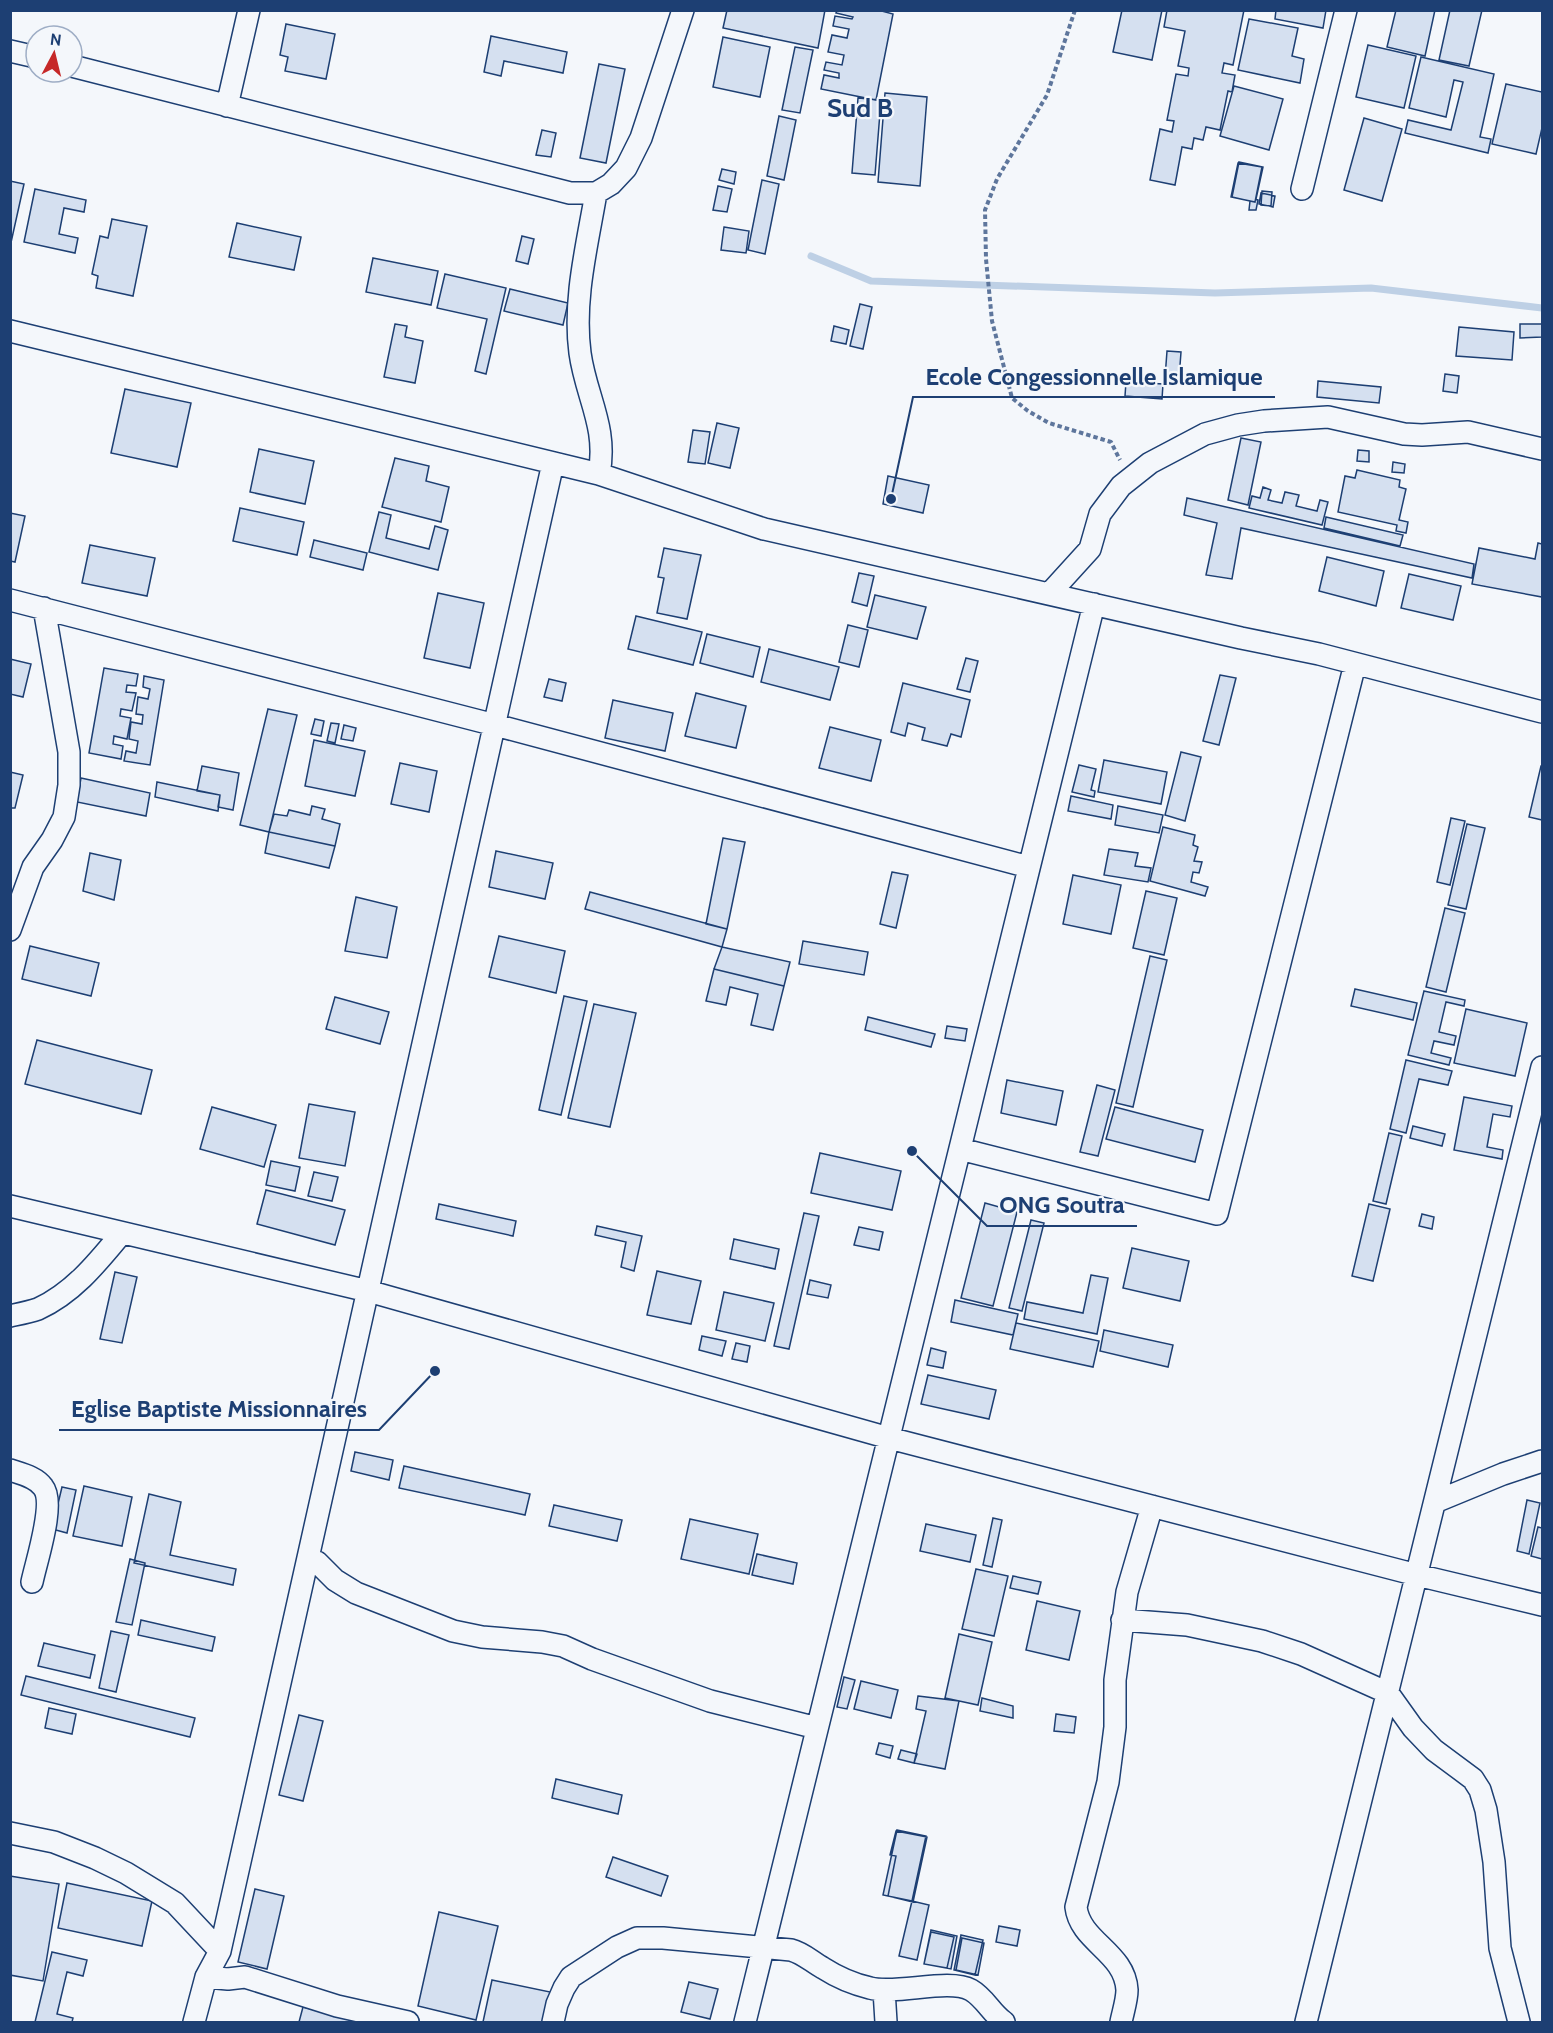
<svg xmlns="http://www.w3.org/2000/svg" width="1553" height="2033" font-family="Cabin,sans-serif">
<rect width="100%" height="100%" fill="#f4f7fb"/>
<g fill="none" stroke-linecap="round" stroke-linejoin="round">
<path stroke="#bed0e5" stroke-width="7" d="M811,256L871,281L1215,293L1371,288L1542,308"/>
</g>
<path fill="#d5e0f0" stroke="#1d3f73" stroke-width="1.5" d="M727,10H825L818,48L723,28Z
M837,10H878L893,14L876,100L821,89L824,75L839,78V73L824,70L826,62L842,65L844,55L828,52L832,35L847,38L849,29L833,26L835,16L852,19L853,17L836,13Z
M1122,10H1162L1152,60L1113,52Z
M1167,10H1244L1233,65L1224,63L1222,73L1235,75L1232,92L1228,91L1220,130L1206,127L1203,140L1194,138L1192,149L1182,147L1175,185L1150,180L1160,129L1172,132L1174,121L1167,120L1176,74L1188,76L1189,68L1178,66L1185,31L1164,27Z
M1276,10H1326L1323,28L1275,19Z
M1396,10H1435L1425,56L1387,47Z
M1450,10H1482L1469,66L1439,60Z
M1249,19L1298,28L1292,56L1304,59L1300,83L1238,70Z
M286,24L335,34L326,79L285,71L288,57L280,55Z
M491,36L567,52L563,73L504,61L501,76L484,72Z
M723,37L770,47L760,97L713,87Z
M1368,45L1416,56L1404,108L1356,97Z
M795,47L813,50L800,113L782,110Z
M1421,57L1494,74L1480,137L1491,139L1488,153L1405,133L1408,120L1451,130L1463,82L1454,80L1446,117L1409,108Z
M599,64L625,69L606,163L580,158Z
M1506,84L1542,92V128L1536,154L1492,144Z
M1234,86L1283,99L1269,150L1220,136Z
M885,93L927,97L920,186L878,182Z
M858,98L881,100L875,175L852,173Z
M779,116L796,120L784,180L767,176Z
M1364,118L1402,129L1382,201L1344,190Z
M542,130L556,133L551,157L536,155Z
M1239,162L1263,167L1256,199L1258,200L1256,210H1249L1250,201L1232,197Z
M1238,163L1262,167L1255,202L1231,197Z
M722,169L736,172L734,184L719,180Z
M762,180L779,184L765,254L748,250Z
M10,181L24,184L10,247Z
M718,186L732,189L727,212L713,210Z
M35,189L86,200L84,212L64,208L59,234L78,238L75,253L24,242Z
M1262,191L1272,192L1271,206L1261,205Z
M1261,193L1275,196L1273,207L1259,204Z
M112,219L147,226L133,296L96,288L98,276L92,274L100,236L108,238Z
M237,223L301,237L294,270L229,257Z
M724,227L749,231L746,253L721,250Z
M522,236L534,239L528,264L516,261Z
M373,258L438,271L431,305L366,292Z
M445,274L506,288L486,374L475,371L487,319L437,308Z
M510,289L568,303L563,325L504,311Z
M860,304L872,307L863,349L850,346Z
M395,324L407,326L405,337L423,341L415,383L384,377Z
M1520,324H1542V337L1520,338Z
M834,326L849,330L846,344L831,341Z
M1459,327L1514,332L1512,360L1456,356Z
M1167,351L1181,352L1179,379L1165,378Z
M1445,374L1459,376L1457,393L1443,391Z
M1318,381L1381,387L1379,403L1317,397Z
M1126,382L1163,384L1162,399L1125,396Z
M125,389L191,403L177,467L111,453Z
M717,423L739,428L730,468L708,463Z
M693,430L710,432L705,464L688,462Z
M1241,438L1261,442L1248,505L1228,500Z
M259,449L314,461L305,504L250,492Z
M1358,450L1369,451V462L1357,461Z
M395,458L429,466L426,481L449,487L441,522L382,507Z
M1393,462L1405,464L1404,473L1392,472Z
M1357,470L1400,480L1399,487L1406,489L1399,520L1408,522L1406,533L1396,531L1397,525L1338,512L1345,476L1355,478Z
M888,476L929,485L923,513L883,504Z
M1263,487L1271,490L1268,500L1282,503L1285,492L1299,495L1296,506L1317,511L1320,500L1328,502L1322,525L1249,508L1252,496L1260,498Z
M1187,498L1474,564L1472,578L1241,528L1232,579L1206,575L1217,523L1184,515Z
M240,508L304,522L297,555L233,541Z
M379,512L391,515L386,538L429,549L435,526L448,530L438,570L369,552Z
M10,513L25,516L15,562L10,561Z
M1326,517L1403,535L1400,546L1324,528Z
M314,540L367,553L363,570L310,557Z
M1538,543L1542,544V597L1472,584L1479,548L1535,559Z
M90,545L155,558L147,596L82,583Z
M664,548L701,555L687,619L657,613L664,578L658,577Z
M1327,557L1384,571L1376,606L1319,591Z
M859,573L874,576L867,606L852,602Z
M1409,574L1461,586L1453,620L1401,608Z
M438,593L484,603L470,668L424,658Z
M875,595L926,607L917,639L867,627Z
M636,616L702,632L693,665L628,649Z
M848,625L868,630L859,667L839,662Z
M707,634L760,647L753,677L700,663Z
M769,649L839,667L830,700L761,682Z
M966,658L978,661L970,692L957,689Z
M10,659L31,664L23,697L10,694Z
M104,668L138,674L136,686L127,685L126,692L136,693L132,711L121,709L120,716L131,718L127,739L114,736L113,744L123,746L121,759L89,753Z
M1220,675L1236,678L1219,745L1203,741Z
M144,676L164,680L150,765L124,761L126,751L136,753L138,741L129,739L131,722L142,724L143,715L136,714L138,697L148,699L150,689L143,687Z
M549,679L566,683L562,701L544,697Z
M903,683L970,700L961,737L951,734L947,746L922,740L925,728L908,723L905,736L891,732Z
M696,693L746,706L736,748L685,736Z
M613,700L673,713L665,751L605,738Z
M268,709L297,715L269,832L240,825Z
M315,719L324,721L321,736L311,734Z
M331,723L339,724L335,743L327,741Z
M344,725L356,728L353,741L341,739Z
M830,727L881,740L871,781L819,768Z
M314,740L365,751L355,796L305,786Z
M1181,752L1201,757L1185,821L1165,815Z
M1104,760L1167,772L1161,804L1098,792Z
M400,763L437,771L429,812L391,804Z
M1079,765L1096,769L1091,790L1095,791L1094,797L1072,792Z
M202,766L239,773L233,810L218,807L220,795L197,791Z
M1541,766H1542V820L1529,817Z
M10,772L23,775L15,808H10Z
M81,778L150,793L146,816L77,802Z
M157,782L220,795L218,811L155,797Z
M1071,796L1113,805L1111,819L1068,811Z
M312,806L325,809L322,819L340,824L335,846L269,832L274,814L287,816L289,810L310,815Z
M1118,806L1163,815L1159,833L1115,825Z
M1451,818L1465,821L1450,885L1437,882Z
M1467,824L1485,828L1466,909L1448,905Z
M1163,827L1195,835L1193,845L1198,847L1194,861L1202,862L1199,873L1193,872L1191,882L1208,887L1205,896L1150,881Z
M269,832L335,846L329,868L265,853Z
M723,838L745,842L727,929L706,924Z
M1109,849L1138,853L1135,866L1151,868L1148,882L1104,875Z
M496,851L553,863L545,899L489,887Z
M90,853L121,860L114,900L83,891Z
M892,872L908,875L896,928L880,924Z
M1073,875L1121,885L1111,934L1063,924Z
M1146,891L1177,898L1164,955L1133,948Z
M590,892L727,929L722,947L585,909Z
M356,897L397,907L387,958L345,951Z
M1445,908L1465,913L1446,992L1426,987Z
M499,936L565,951L556,993L489,977Z
M803,941L868,952L864,975L799,964Z
M30,946L99,963L91,996L22,979Z
M722,947L790,962L784,986L714,969Z
M1150,956L1167,960L1133,1107L1116,1103Z
M714,969L784,986L773,1030L751,1025L758,994L730,987L726,1005L706,1001Z
M1355,989L1417,1003L1413,1020L1351,1006Z
M1424,991L1465,1000L1464,1006L1446,1002L1439,1032L1456,1036L1454,1045L1434,1041L1431,1053L1451,1058L1449,1065L1408,1055Z
M564,996L587,1001L561,1115L539,1110Z
M335,997L389,1012L380,1044L326,1029Z
M594,1004L636,1013L610,1127L568,1118Z
M1466,1009L1527,1023L1515,1076L1454,1063Z
M868,1017L935,1034L931,1047L865,1030Z
M947,1026L967,1029L965,1041L945,1038Z
M37,1040L152,1070L141,1114L25,1084Z
M1406,1060L1452,1071L1448,1085L1419,1079L1406,1133L1390,1129Z
M1007,1080L1063,1091L1056,1125L1001,1113Z
M1097,1085L1115,1090L1098,1156L1080,1152Z
M1464,1097L1512,1106L1510,1117L1493,1114L1487,1147L1503,1150L1502,1159L1454,1150Z
M309,1104L355,1112L345,1166L299,1158Z
M212,1107L276,1125L264,1167L200,1149Z
M1115,1107L1203,1130L1195,1162L1106,1139Z
M1413,1126L1445,1134L1442,1146L1410,1138Z
M1389,1133L1402,1136L1386,1204L1373,1201Z
M820,1153L901,1171L892,1210L811,1193Z
M271,1161L300,1167L295,1191L266,1185Z
M314,1172L338,1177L332,1201L308,1196Z
M266,1190L345,1210L335,1245L257,1224Z
M985,1203L1017,1212L993,1306L961,1298Z
M439,1204L516,1221L513,1236L436,1219Z
M1369,1204L1390,1209L1373,1281L1352,1276Z
M804,1213L819,1216L789,1349L774,1346Z
M1422,1214L1434,1217L1432,1229L1419,1226Z
M1031,1220L1044,1223L1022,1311L1009,1308Z
M597,1226L642,1236L634,1271L621,1267L626,1242L595,1235Z
M859,1227L883,1232L879,1250L854,1245Z
M734,1239L779,1249L775,1269L730,1259Z
M1132,1248L1189,1261L1180,1301L1123,1288Z
M657,1271L701,1281L691,1324L647,1315Z
M115,1272L137,1277L122,1343L100,1339Z
M1091,1275L1108,1278L1097,1334L1024,1319L1027,1302L1083,1313Z
M810,1280L831,1285L828,1298L807,1294Z
M724,1292L774,1303L765,1341L716,1330Z
M955,1300L1018,1314L1013,1335L951,1322Z
M1016,1323L1099,1341L1093,1367L1010,1349Z
M1104,1330L1173,1345L1168,1367L1100,1351Z
M702,1336L726,1341L722,1356L699,1350Z
M736,1343L750,1346L747,1362L732,1359Z
M931,1348L946,1352L943,1368L927,1365Z
M928,1375L996,1390L989,1419L921,1404Z
M355,1452L393,1460L389,1480L351,1471Z
M404,1466L530,1494L525,1515L399,1488Z
M84,1486L132,1497L122,1546L73,1536Z
M62,1487L76,1490L67,1533L52,1529Z
M149,1494L181,1502L170,1555L236,1569L233,1585L134,1563Z
M1527,1500L1540,1503L1529,1554L1517,1551Z
M554,1505L622,1520L617,1541L549,1526Z
M993,1518L1002,1520L992,1567L983,1565Z
M690,1519L758,1534L749,1574L681,1559Z
M926,1524L976,1535L970,1562L920,1551Z
M1538,1527L1542,1528V1559L1531,1556Z
M757,1554L797,1563L793,1584L752,1575Z
M130,1559L145,1563L132,1625L116,1622Z
M976,1569L1008,1576L994,1636L962,1629Z
M1013,1576L1041,1582L1038,1594L1010,1588Z
M1037,1601L1080,1611L1069,1660L1026,1650Z
M141,1620L215,1637L212,1651L138,1635Z
M111,1631L129,1635L116,1692L99,1688Z
M959,1634L992,1642L978,1705L945,1698Z
M44,1643L95,1655L90,1678L38,1666Z
M26,1676L195,1718L190,1737L21,1695Z
M844,1677L855,1680L847,1709L837,1707Z
M861,1681L898,1690L891,1718L854,1709Z
M918,1696L959,1701L945,1769L914,1763L926,1711L916,1709Z
M982,1698L1013,1706V1718L980,1711Z
M49,1708L76,1714L72,1734L45,1728Z
M1056,1714L1076,1717L1074,1733L1054,1731Z
M299,1715L323,1721L303,1801L279,1795Z
M879,1743L893,1746L890,1758L876,1754Z
M901,1750L917,1754L914,1763L898,1759Z
M556,1779L622,1795L618,1814L552,1798Z
M897,1830L926,1836L912,1901L883,1895Z
M896,1831L927,1837L913,1902L888,1896L896,1856L890,1855Z
M613,1857L668,1876L661,1896L606,1877Z
M10,1876L59,1884L43,1981L10,1975Z
M67,1883L152,1901L142,1946L58,1928Z
M255,1889L284,1896L267,1969L238,1962Z
M912,1901L929,1905L917,1960L899,1956Z
M439,1912L498,1926L476,2020L418,2006Z
M999,1926L1020,1930L1017,1946L996,1942Z
M931,1930L957,1936L951,1969L924,1964Z
M931,1932L954,1937L947,1968L924,1964Z
M961,1935L983,1940L975,1975L954,1970Z
M962,1938L984,1943L978,1975L956,1970Z
M52,1952L87,1960L83,1976L67,1972L57,2014L73,2018L72,2022H35Z
M492,1980L555,1993L549,2022H483Z
M689,1982L718,1989L710,2019L681,2012Z
M303,2007L366,2022H299Z"/>
<g fill="none" stroke-linecap="round" stroke-linejoin="round">
<g stroke="#1d3f73" stroke-width="24">
<path id="street" d="M10,51L36,57
M72,66L570,193H596L611,184L626,168L641,138L683,10
M227,106L249,10
M1302,189L1346,10
M596,193C587,246 573,300 580,353C586,397 608,427 599,474
M10,331L599,474L764,529L1241,638L1319,654L1542,712
M1050,593L1090,549L1100,514L1121,486L1150,463L1205,434L1238,425L1264,421L1328,417L1404,434L1422,435L1468,432L1542,449
M10,600L495,725L1029,867
M10,930L33,867L52,840L64,817L69,785V752L44,608
M960,1149L1217,1214L1355,664
M10,1206L368,1291L889,1438L1417,1575L1542,1605
M10,1316C19,1314 29,1312 38,1309C73,1293 97,1263 121,1234
M10,1470C22,1474 36,1477 43,1487C56,1503 36,1562 32,1582
M1435,1502L1503,1474L1542,1461
M307,1563L317,1562L335,1580L356,1593L453,1631L482,1637L542,1642L563,1646L592,1659L710,1701L817,1728
M1122,1620L1187,1625L1262,1641L1301,1654L1388,1693L1413,1728L1434,1750L1473,1779L1480,1790L1486,1810L1494,1862L1500,1948L1519,2022
M10,1833L54,1842L95,1858L126,1873L175,1903L220,1951
M206,1977L228,1979L245,1977L337,2006L408,2022
M884,1990L886,2022
M194,2022L206,1977L220,1951L553,463
M553,2022L557,2004L564,1988L571,1977L617,1947L637,1938H663L791,1950C803,1953 812,1962 823,1968C837,1977 853,1984 870,1988C896,1995 949,1978 971,1990C985,1998 991,2013 1004,2022
M745,2022L1094,604
M1121,2022C1123,2012 1127,2000 1127,1990C1125,1952 1080,1942 1076,1907L1108,1782L1115,1727V1680L1127,1592L1152,1506
M1306,2022L1542,1067"/>
</g>
<path stroke="#5e769c" stroke-width="4" stroke-dasharray="4.5 3" stroke-linecap="butt" d="M1075,10L1047,95L997,179L985,210L986,259L992,321L1012,398L1028,411L1049,423L1111,442L1120,460"/>
<use href="#street" stroke="#f4f7fb" stroke-width="21"/>
</g>
<g text-anchor="middle" stroke-width="4.5" stroke-linejoin="round" paint-order="stroke">
<g font-size="26" font-weight="bold" fill="#1d3f73" stroke="#f4f7fb">
<text x="860" y="117">Sud B</text>
</g>
</g>
<path fill="none" stroke="#1d3f73" stroke-width="2" d="M891 499L913 397H1275M912 1151L987 1226H1137M435 1371L379 1430H59"/>
<g fill="#1d3f73" stroke="#f4f7fb" stroke-width="2">
<circle cx="891" cy="499" r="6"/>
<circle cx="912" cy="1151" r="6"/>
<circle cx="435" cy="1371" r="6"/>
</g>
<g font-size="24" text-anchor="middle" font-weight="bold" fill="#1d3f73" stroke="#f4f7fb" stroke-width="4.5" stroke-linejoin="round" paint-order="stroke">
<text x="1094" y="385">Ecole Congessionnelle Islamique</text>
<text x="1062" y="1213">ONG Soutra</text>
<text x="219" y="1417">Eglise Baptiste Missionnaires</text>
</g>
<rect width="1553" height="2033" fill="none" stroke="#1d3f73" stroke-width="24"/>
<g transform="translate(54 54) rotate(7)"><circle r="28" fill="#f4f7fb" stroke="#9eadc5" stroke-width="1.5"/>
<path d="M0-4.5L10 22L0 15L-10 22Z" fill="#c62828"/>
<text y="-9" font-size="16" font-weight="bold" text-anchor="middle" fill="#1d3f73">N</text>
</g>
</svg>
